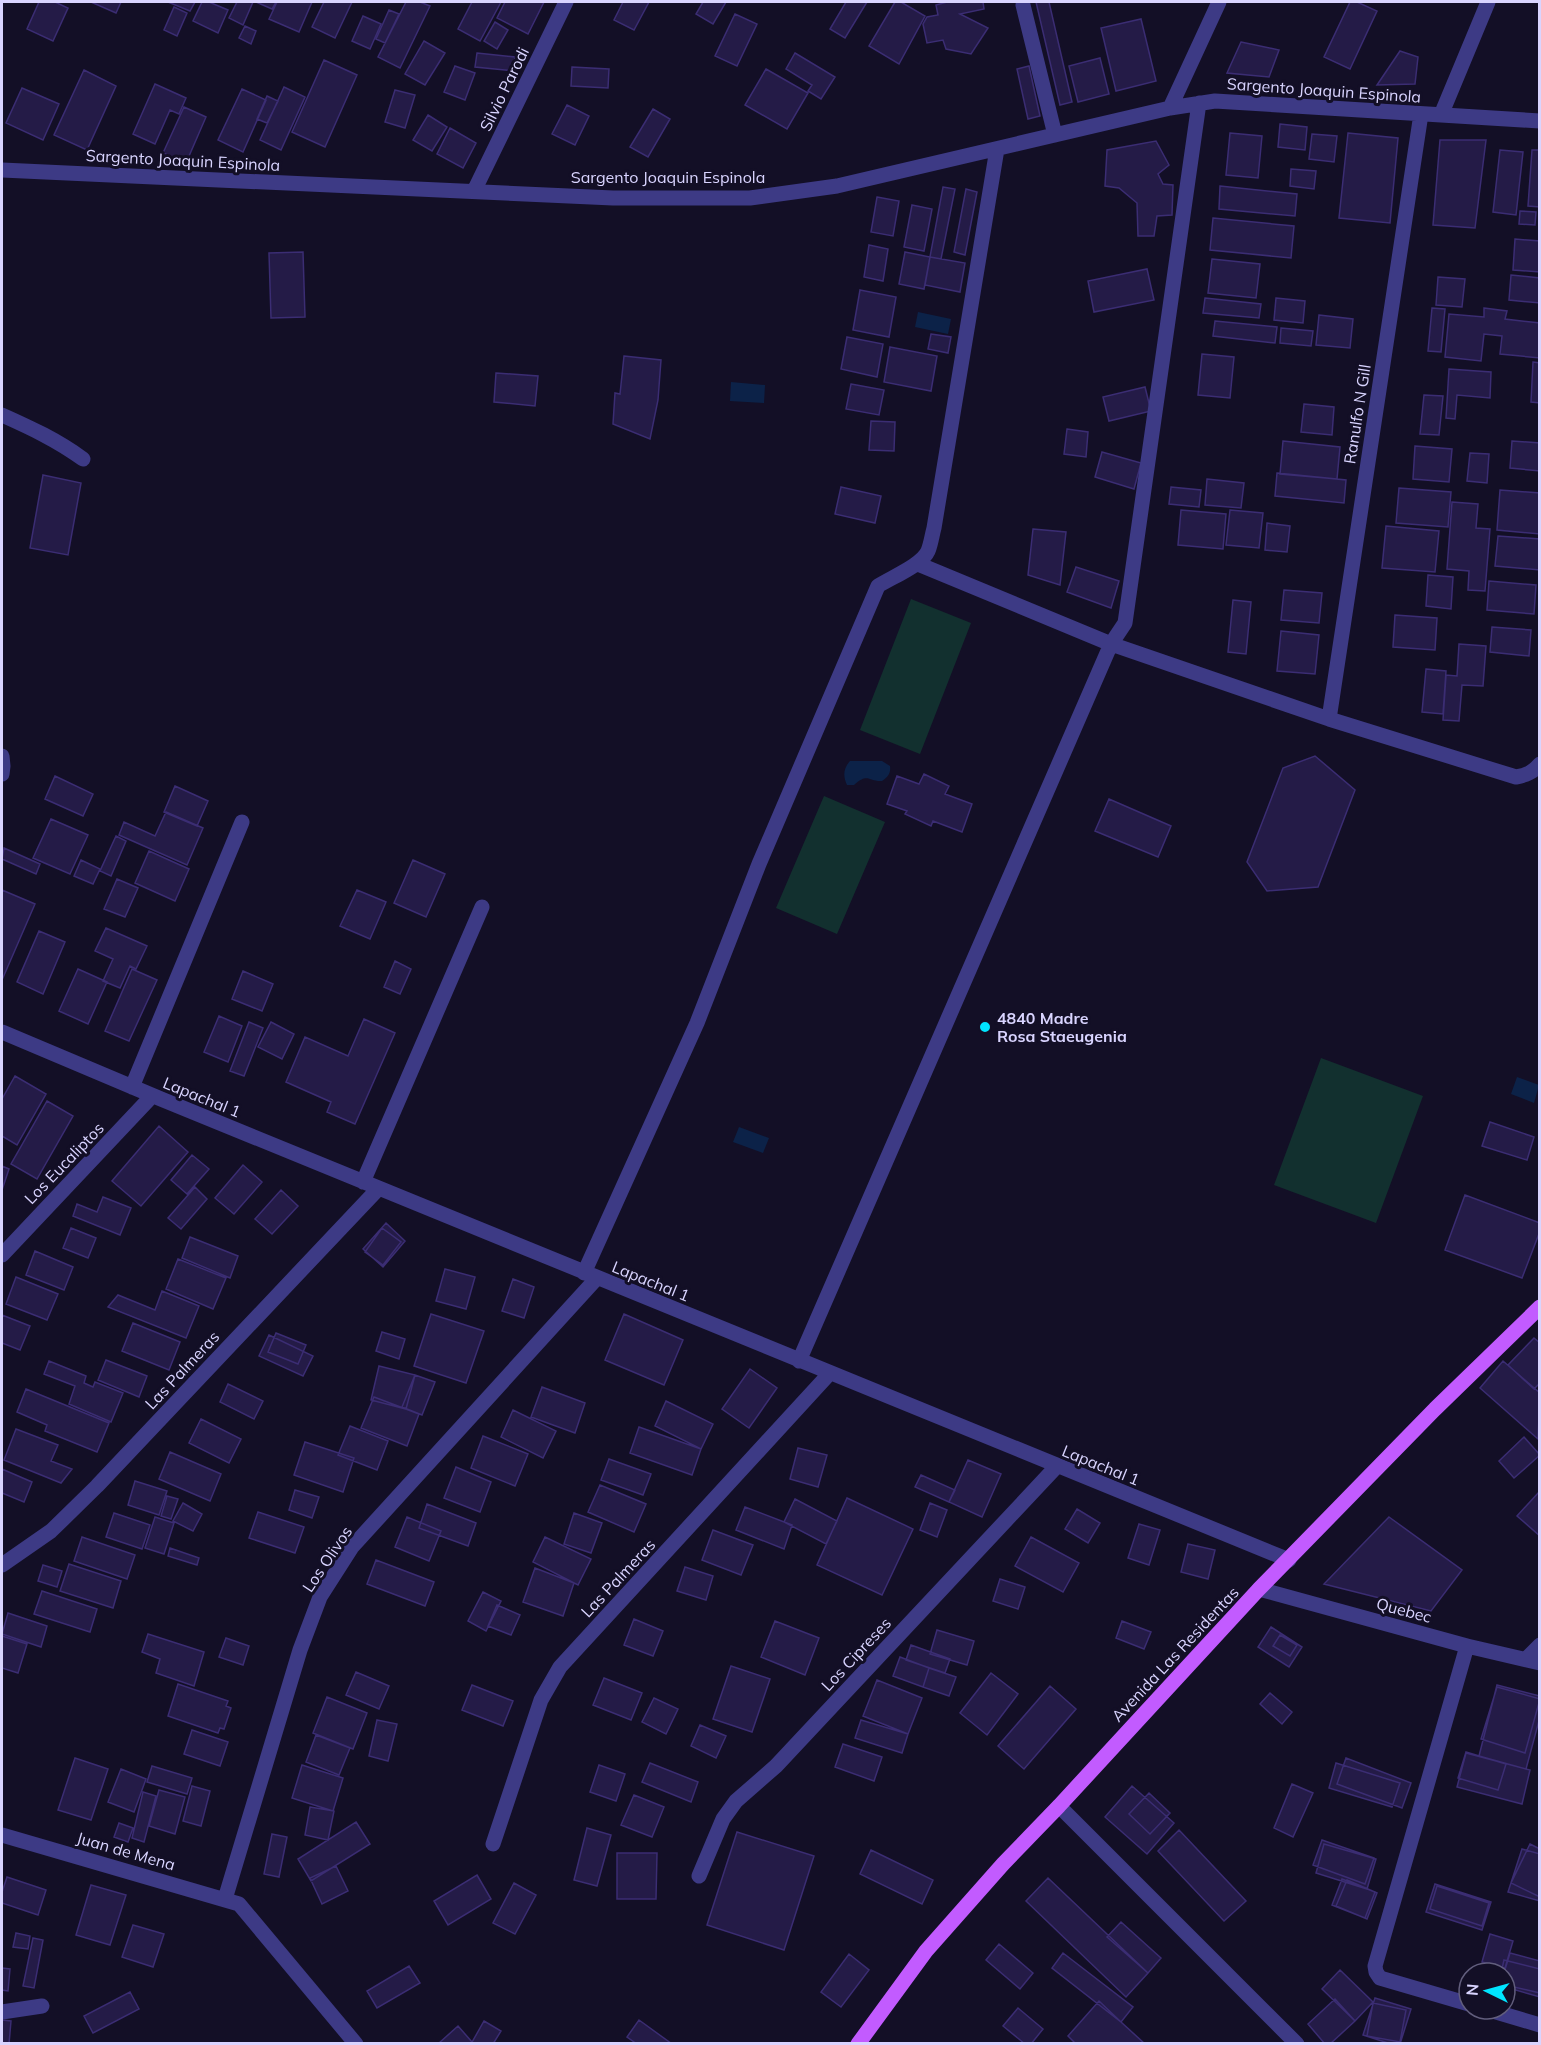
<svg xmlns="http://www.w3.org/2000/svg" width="1541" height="2045" font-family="Mulish,sans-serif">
<rect width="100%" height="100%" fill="#130f26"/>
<path fill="#12302f" d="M911,599L971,623L920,754L860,730Z
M824,796L885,822L837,934L776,908Z
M1321,1058L1423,1096L1376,1223L1274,1185Z"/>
<path fill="#0c2248" d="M918,312L951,319L948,334L915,327Z
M731,382L765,385L764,403L730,401Z
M850,761H882L890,766C891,773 888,777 882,781C869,782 868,772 854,785H847C843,776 843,769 850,761Z
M1517,1077L1539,1085L1534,1103L1511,1094Z
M739,1127L769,1138L763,1153L733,1142Z"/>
<path fill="#241b47" stroke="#3b2d73" stroke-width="1.5" d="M39,2H55L68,8L53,41L27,29Z
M91,2H121L116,13Z
M168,2H195L190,11Z
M202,2H209L228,10L218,33L193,21Z
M237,2H253L243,25L229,18Z
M256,2H276L272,9Z
M277,2H312L299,32L269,19Z
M324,2H352L335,38L312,27Z
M406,2H420L430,6L400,68L378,57Z
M472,2H501L480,41L458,29Z
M505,2H544L528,34L497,18Z
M623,2H649L634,30L614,20Z
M703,2H726L713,24L696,14Z
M846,2H867L845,38L830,29Z
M895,2H901L925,16L899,64L869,46Z
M947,2H983L984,9L960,14L988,28L971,54L946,49L943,40L927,43L923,24L927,17L938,15L936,5Z
M1036,2H1049L1072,102L1060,105Z
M1350,2H1357L1377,11L1350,69L1324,57Z
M174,7L187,13L177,36L164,30Z
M389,10L399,14L385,43L376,39Z
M735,14L757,24L737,66L715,56Z
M363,16L381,24L370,49L352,41Z
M1141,19L1156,81L1116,91L1101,28Z
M495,22L508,30L497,49L484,41Z
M245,26L256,31L251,44L239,38Z
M424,41L445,53L425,85L405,74Z
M1241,42L1279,50L1269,77L1227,73Z
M1400,51L1418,57L1415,84L1377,85Z
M477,53L515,57L514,71L475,67Z
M795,53L835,77L821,99L808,91L812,85L786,69Z
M1100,58L1109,94L1078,102L1069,66Z
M324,60L357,75L325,147L292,132Z
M455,66L475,73L465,100L444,92Z
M1029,66L1040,116L1028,119L1017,69Z
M572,67L609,69L608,88L571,86Z
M766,69L808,93L787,129L745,105Z
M84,70L116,86L87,150L54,135Z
M155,84L186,98L179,114L170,110L155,144L133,134Z
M284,87L305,97L281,150L260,140Z
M22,88L59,104L43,140L6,123Z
M242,89L266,100L243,152L218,140Z
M395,90L415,95L405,128L385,122Z
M267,96L278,101L267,123L257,119Z
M567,105L589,116L575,145L552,134Z
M184,107L206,117L186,163L163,153Z
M653,109L670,119L648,157L630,147Z
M428,115L447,127L432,151L413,140Z
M1280,124L1307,127L1305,150L1278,147Z
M450,128L476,143L463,168L437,154Z
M1230,133L1262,136L1258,178L1226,175Z
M1348,133L1398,138L1390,223L1339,218Z
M1312,134L1337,136L1334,162L1309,159Z
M1440,140H1486L1475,228L1433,225Z
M1156,141L1169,165L1158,174L1163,184L1173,185L1172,215L1157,216L1154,236H1138L1137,203L1119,188L1105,186L1107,150Z
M1500,150L1523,152L1516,215L1493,212Z
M1532,150H1540V207L1528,206Z
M1291,169L1316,171L1314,189L1290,186Z
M1220,186L1297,194L1295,216L1219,209Z
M943,187L955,189L941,259L930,257Z
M966,189L977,192L965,255L954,252Z
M877,197L899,201L893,236L871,232Z
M912,205L932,209L924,251L904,247Z
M1520,211L1536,212L1535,225L1519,224Z
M1213,218L1294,226L1291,258L1210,250Z
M1515,239L1540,241V272L1513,270Z
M869,245L888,249L883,281L864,277Z
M303,252L305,317L271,318L269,253Z
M905,252L930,257L924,289L899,284Z
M930,257L965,263L960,292L925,285Z
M1212,259L1260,264L1256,298L1208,293Z
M1147,269L1154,300L1094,312L1088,281Z
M1511,275L1540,278V303L1509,300Z
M1438,277L1465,279L1462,307L1436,305Z
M860,290L896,297L889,337L853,330Z
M1205,298L1261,304L1259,318L1203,313Z
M1276,298L1305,301L1303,323L1274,320Z
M1432,308L1445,309L1441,352L1428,351Z
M1484,308L1507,311L1505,319L1540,323V358L1500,354L1502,336L1484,334L1481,361L1445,357L1449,314L1484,317Z
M1319,315L1353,319L1350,348L1316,345Z
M1215,321L1277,327L1275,343L1213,336Z
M1281,328L1313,331L1311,346L1280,343Z
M931,334L951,337L948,353L928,349Z
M847,337L883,344L877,377L841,369Z
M890,347L937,356L931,391L884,382Z
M1202,354L1234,357L1230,398L1198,395Z
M624,356L661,360L658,400L650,439L613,424L615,393L620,394Z
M1533,362L1540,363V403L1531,402Z
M1449,369L1491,372L1490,398L1457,395L1455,419L1446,418Z
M496,373L538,376L535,406L494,402Z
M851,384L884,390L879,415L846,409Z
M1145,387L1151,411L1109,421L1103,397Z
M1424,395L1443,396L1439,435L1420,434Z
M1304,404L1334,407L1332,435L1301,432Z
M871,421L895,422L894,451L869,450Z
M1067,429L1088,432L1086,457L1064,454Z
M1283,441L1340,447L1337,479L1280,474Z
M1512,441L1540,443V471L1510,468Z
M1415,446L1452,449L1449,482L1413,479Z
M1102,452L1141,463L1134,489L1095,477Z
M1470,453L1489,454L1487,483L1467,481Z
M1277,473L1346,480L1344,503L1275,496Z
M43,475L81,483L68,555L30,548Z
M1207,479L1244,483L1241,508L1205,505Z
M841,487L881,496L875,523L835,514Z
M1171,487L1201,490L1199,507L1169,504Z
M1399,488L1451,492L1448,527L1396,523Z
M1500,490L1540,493V534L1497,530Z
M1452,502L1478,504L1476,528L1490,529L1485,591L1468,590L1469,571L1447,569Z
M1181,510L1226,514L1223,549L1178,545Z
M1230,510L1263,513L1259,548L1226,545Z
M1267,523L1290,526L1287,552L1265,550Z
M1386,526L1439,531L1435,572L1382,568Z
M1033,529L1066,532L1060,585L1028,575Z
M1498,536L1540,539V570L1495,566Z
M1076,567L1119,581L1111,608L1067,592Z
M1428,575L1453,577L1451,609L1426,606Z
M1489,581L1536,585L1534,614L1487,610Z
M1284,590L1322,593L1319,623L1281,620Z
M1233,600L1251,602L1246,654L1228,652Z
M1395,615L1437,618L1435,650L1393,647Z
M1492,627L1531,630L1529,656L1490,652Z
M1281,631L1319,635L1315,674L1277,671Z
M1459,644L1486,646L1483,686L1462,685L1459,721L1443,720L1446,675L1457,676Z
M1426,669L1446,671L1443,714L1422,712Z
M1315,756L1355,790L1318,887L1267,891L1247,862L1283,768Z
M924,774L949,786L945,794L972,804L962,832L933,821L931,826L905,814L907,811L887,804L897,776L919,784Z
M55,776L93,794L83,816L45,799Z
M175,786L208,801L197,826L164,812Z
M1109,799L1171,826L1158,857L1095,831Z
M166,812L203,828L187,865L119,835L124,822L155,836Z
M51,819L88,835L70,874L33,858Z
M116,836L126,841L111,876L100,871Z
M4,848L40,864L36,874L2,859Z
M149,851L189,869L175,901L135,883Z
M81,860L100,869L93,884L74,876Z
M413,860L445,874L426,917L394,903Z
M117,879L138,888L125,917L104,909Z
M2,890L35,904L2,980Z
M357,890L386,902L370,939L340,926Z
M106,928L147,946L136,969L130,966L120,988L103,981L113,959L95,951Z
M39,931L65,942L43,994L17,982Z
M395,961L411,969L400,994L384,987Z
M78,969L107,982L88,1024L59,1011Z
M132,969L157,980L129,1041L105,1031Z
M243,971L273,984L262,1011L232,999Z
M219,1016L242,1026L228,1062L204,1052Z
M364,1019L395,1033L355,1124L327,1112L331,1102L286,1082L305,1037L348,1056Z
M249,1022L263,1028L244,1076L230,1071Z
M271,1022L294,1034L282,1059L258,1047Z
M15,1076L46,1094L17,1145L2,1136V1099Z
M47,1101L73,1116L37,1179L11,1164Z
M1490,1122L1534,1137L1527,1160L1482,1146Z
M159,1126L188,1152L141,1206L112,1181Z
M192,1155L209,1169L187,1194L171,1180Z
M243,1165L262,1182L234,1214L215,1198Z
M2,1166L9,1169L2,1190Z
M195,1187L207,1199L181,1229L168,1218Z
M281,1190L298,1206L272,1234L255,1219Z
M1465,1195L1540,1223V1231L1522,1278L1445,1250Z
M103,1197L131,1208L120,1235L73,1216L77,1204L97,1212Z
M386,1223L405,1241L383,1267L363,1249Z
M71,1228L96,1238L88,1258L63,1248Z
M382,1228L401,1242L383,1265L365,1252Z
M190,1237L238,1256L230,1278L182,1258Z
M35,1251L73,1267L64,1290L26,1275Z
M178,1259L226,1278L213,1309L166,1289Z
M445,1269L475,1277L466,1309L436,1301Z
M16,1277L58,1294L47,1320L6,1304Z
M513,1279L534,1287L524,1318L502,1311Z
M162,1291L199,1306L186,1338L108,1307L118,1295L155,1310Z
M431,1314L484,1331L466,1383L414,1366Z
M624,1314L683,1340L664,1385L605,1360Z
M2,1315L30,1326L20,1350L2,1343Z
M133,1323L180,1342L169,1370L122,1351Z
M382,1332L405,1339L399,1359L376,1351Z
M276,1333L306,1345L298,1364L268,1352Z
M269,1335L313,1356L303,1376L259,1356Z
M1534,1338L1540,1343V1383L1534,1389L1508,1365Z
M106,1360L147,1376L139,1397L98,1380Z
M49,1361L86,1376L84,1383L93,1387L95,1382L123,1393L111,1422L69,1404L75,1386L44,1374Z
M1503,1361L1540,1393L1538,1439L1480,1388Z
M379,1366L415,1375L406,1409L371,1400Z
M750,1369L777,1388L749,1428L722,1409Z
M415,1375L435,1382L422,1415L402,1407Z
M228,1384L263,1401L254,1419L220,1402Z
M542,1387L585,1403L575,1433L531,1417Z
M26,1389L109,1423L97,1452L45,1431L47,1425L17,1412Z
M374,1397L419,1414L407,1446L361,1428Z
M666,1401L713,1424L701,1449L655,1426Z
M513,1410L556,1431L543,1458L501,1437Z
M201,1419L241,1439L229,1463L189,1443Z
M350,1426L388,1441L377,1470L338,1455Z
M639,1427L701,1449L692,1475L630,1453Z
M16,1429L58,1445L51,1461L72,1469L61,1483L4,1460Z
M483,1436L528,1454L515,1486L471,1468Z
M1524,1437L1540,1455L1514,1478L1499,1461Z
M305,1442L354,1458L343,1492L294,1475Z
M798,1448L827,1455L818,1487L790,1479Z
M170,1452L221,1474L210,1501L159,1479Z
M609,1459L651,1474L643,1495L601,1480Z
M968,1460L1001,1474L982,1517L949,1502Z
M456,1467L491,1482L480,1512L444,1498Z
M2,1469L32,1482L24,1502L2,1493Z
M921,1475L955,1490L949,1502L915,1487Z
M135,1481L167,1491L159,1515L128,1505Z
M600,1485L646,1504L634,1532L588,1512Z
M295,1490L319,1497L312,1518L289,1510Z
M1540,1491V1536L1517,1516Z
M167,1496L178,1499L171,1519L161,1516Z
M847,1498L913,1529L882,1595L817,1565Z
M795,1499L837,1521L826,1544L784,1522Z
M183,1503L202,1514L193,1531L173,1521Z
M930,1503L947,1510L937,1537L920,1530Z
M427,1504L476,1523L468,1546L419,1528Z
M745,1507L792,1525L784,1549L736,1530Z
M1077,1509L1100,1523L1088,1543L1065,1529Z
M258,1512L304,1527L295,1553L249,1538Z
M114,1513L150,1525L142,1549L106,1537Z
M574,1513L602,1523L591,1553L564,1544Z
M155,1517L174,1523L164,1554L145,1548Z
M407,1517L441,1531L429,1561L395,1547Z
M1389,1517L1462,1570L1431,1611L1324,1584Z
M1139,1524L1160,1530L1149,1565L1128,1558Z
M713,1530L753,1545L741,1575L702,1560Z
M82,1537L135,1555L127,1579L74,1561Z
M545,1537L591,1559L578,1585L533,1562Z
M1031,1537L1079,1563L1063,1592L1015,1566Z
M1188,1544L1215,1550L1208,1579L1181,1572Z
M170,1548L199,1558L197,1565L168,1556Z
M376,1560L434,1582L425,1606L367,1584Z
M69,1564L121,1581L113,1608L60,1591Z
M43,1565L62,1571L57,1587L38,1581Z
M685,1567L713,1576L706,1600L677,1591Z
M535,1568L574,1583L563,1616L523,1602Z
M1000,1579L1025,1587L1018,1609L993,1601Z
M42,1591L97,1609L90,1632L34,1614Z
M483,1592L501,1601L486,1631L468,1621Z
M497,1605L520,1615L511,1635L488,1626Z
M8,1613L47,1626L41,1647L2,1634Z
M634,1619L663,1631L653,1656L624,1645Z
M775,1621L819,1638L805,1675L761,1657Z
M1122,1621L1151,1632L1144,1649L1116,1638Z
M1271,1627L1302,1647L1289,1667L1258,1647Z
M937,1630L974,1641L967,1665L930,1654Z
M148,1634L204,1652L194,1686L156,1673L160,1659L142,1652Z
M1280,1635L1297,1645L1290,1656L1273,1646Z
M2,1636L27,1644L18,1673L2,1668Z
M226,1638L249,1646L243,1665L219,1657Z
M911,1645L950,1659L945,1673L906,1660Z
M900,1657L929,1668L923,1687L893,1676Z
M731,1666L770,1679L752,1732L713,1719Z
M929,1668L956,1677L949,1696L923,1687Z
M356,1672L389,1686L379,1709L346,1695Z
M991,1673L1018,1694L987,1735L960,1713Z
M604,1678L642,1693L631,1720L593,1705Z
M877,1680L922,1698L908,1734L863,1716Z
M178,1684L228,1701L226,1706L231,1708L224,1729L220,1728L218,1733L168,1716Z
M472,1685L513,1701L503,1726L462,1710Z
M1497,1685L1540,1696V1717L1526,1769L1479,1756Z
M1050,1686L1076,1709L1024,1769L998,1746Z
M1497,1687L1540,1699L1525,1753L1481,1739Z
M1270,1693L1292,1712L1282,1724L1260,1704Z
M327,1697L367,1713L353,1749L313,1733Z
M654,1698L678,1709L666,1734L642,1722Z
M377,1720L397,1724L388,1761L369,1756Z
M861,1720L908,1734L902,1753L855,1738Z
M700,1725L726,1736L716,1758L691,1746Z
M192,1730L228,1742L220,1766L184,1754Z
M316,1735L350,1748L339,1775L306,1762Z
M843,1744L882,1757L874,1781L835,1767Z
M1466,1752L1506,1764L1498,1790L1458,1778Z
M1466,1753L1530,1770L1522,1804L1457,1787Z
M75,1758L108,1769L91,1820L58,1810Z
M1346,1758L1411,1783L1402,1808L1337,1784Z
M650,1763L698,1782L691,1802L642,1782Z
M1336,1763L1400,1783L1392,1807L1329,1788Z
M302,1765L343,1778L333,1811L292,1798Z
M599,1765L625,1774L616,1801L590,1792Z
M152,1766L192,1778L187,1794L147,1782Z
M121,1769L146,1779L134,1812L108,1802Z
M1292,1784L1313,1793L1293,1837L1274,1828Z
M192,1786L210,1791L201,1826L183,1821Z
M1132,1786L1174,1823L1147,1854L1105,1817Z
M159,1790L185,1797L175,1834L149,1826Z
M143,1792L156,1796L144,1842L132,1838Z
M1149,1793L1170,1813L1150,1834L1129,1814Z
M634,1795L664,1807L652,1837L621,1825Z
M310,1807L334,1811L328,1840L305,1835Z
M356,1822L370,1844L311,1881L298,1859Z
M119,1823L133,1828L128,1842L114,1837Z
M587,1828L611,1835L597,1886L574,1880Z
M1179,1830L1246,1901L1224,1921L1158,1851Z
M737,1832L814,1856L784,1950L707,1925Z
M272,1834L287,1837L279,1877L264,1874Z
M1322,1840L1374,1858L1365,1884L1313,1865Z
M1324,1844L1376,1859L1367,1889L1316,1873Z
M1530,1844L1540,1849V1897L1511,1883Z
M1522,1849L1540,1854V1901L1508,1892Z
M871,1850L933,1880L922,1904L860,1874Z
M617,1853H657L656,1899H617Z
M336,1866L348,1891L322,1904L310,1878Z
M477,1875L491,1899L448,1925L434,1901Z
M7,1877L46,1890L38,1915L2,1903V1892Z
M1048,1878L1148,1973L1126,1997L1026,1901Z
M1342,1879L1375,1892L1365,1918L1332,1905Z
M1347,1880L1377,1893L1367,1919L1336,1906Z
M514,1883L536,1895L515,1934L493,1923Z
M1435,1884L1491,1902L1482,1930L1426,1912Z
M91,1885L126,1895L110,1945L76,1935Z
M1437,1886L1489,1903L1482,1926L1430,1909Z
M1121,1922L1161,1958L1148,1973L1107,1937Z
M133,1925L164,1934L153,1967L122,1957Z
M16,1933L30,1936L28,1949L13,1947Z
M1490,1934L1513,1941L1505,1968L1482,1962Z
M33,1938L43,1940L34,1988L23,1986Z
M999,1944L1033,1973L1020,1989L986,1960Z
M1063,1953L1133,2007L1121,2022L1052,1968Z
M1510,1953L1540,1961V1997L1505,1987L1504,1973Z
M849,1954L869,1970L841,2007L821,1992Z
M1504,1960L1540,1969V1993L1505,1985V1973H1501Z
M409,1966L420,1983L377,2008L367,1991Z
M2,1968L10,1969L8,1991L2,1990Z
M1340,1970L1373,2002L1355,2021L1322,1989Z
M130,1992L139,2009L93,2033L84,2016Z
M1375,1998L1411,2009L1400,2044H1391L1363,2035Z
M1335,1999L1355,2021L1330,2044H1325L1308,2024Z
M1099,2001L1121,2022L1145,2044H1076L1068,2036Z
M1373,2003L1406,2010L1400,2042L1367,2036Z
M1018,2008L1043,2029L1031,2044H1025L1003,2026Z
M2,2020L11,2021L9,2044H2Z
M639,2020L672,2044H637L627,2037Z
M484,2021L501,2031L493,2044H471Z
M458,2026L472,2042L470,2044H438Z"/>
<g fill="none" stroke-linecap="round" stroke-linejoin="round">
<path stroke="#3d3a85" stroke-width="15" d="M1023,5L1055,135
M1170,108L1219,2
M1441,115L1488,2
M2,170L613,198H750L837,186L1170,108L1215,101L1540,121
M474,191L566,2
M2,415C31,428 57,440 83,459
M918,564L1111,644L1329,719L1516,777C1527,775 1533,772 1540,764
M1329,719L1421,114
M2,756L3,766L2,774
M2,1032L161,1099L1289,1560
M132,1087L242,822
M363,1182L482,907
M2,1255L152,1096
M584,1273L697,1023L759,864L878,586C892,577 922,565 928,551C931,544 932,535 934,528L997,149
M799,1361L1111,644L1125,623L1199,103
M2,1565L51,1531L97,1486L378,1189
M1259,1589L1467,1646L1540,1663
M1467,1646L1375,1966L1376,1972L1380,1978L1469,2004
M1526,1659L1540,1645
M1059,1806L1297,2044
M2,1835L239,1904L356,2044
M493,1844L541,1700L560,1667L830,1373
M699,1876L723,1819L736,1801L776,1766L1057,1466
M225,1899L300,1650L320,1597L352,1547L597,1278
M1486,2009L1540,2025
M2,2012L42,2006"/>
<path stroke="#c25bff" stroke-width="15" d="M858,2044L926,1951L1003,1864L1059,1806L1259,1589L1435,1409L1540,1307"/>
</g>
<circle fill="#00e5ff" stroke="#130f26" stroke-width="2" cx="985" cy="1027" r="6"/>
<g text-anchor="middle" stroke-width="6" stroke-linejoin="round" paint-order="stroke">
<g font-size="16" fill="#d9d4ff" stroke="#130f26">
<text transform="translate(504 89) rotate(-64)" y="6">Silvio Parodi</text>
<text transform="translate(1324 90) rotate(4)" y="6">Sargento Joaquin Espinola</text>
<text transform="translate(183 160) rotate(3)" y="6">Sargento Joaquin Espinola</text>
<text x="668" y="183">Sargento Joaquin Espinola</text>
<text transform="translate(1357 414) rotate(-81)" y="6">Ranulfo N Gill</text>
<text transform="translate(202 1097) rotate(22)" y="6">Lapachal 1</text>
<text transform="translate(64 1163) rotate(-46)" y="6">Los Eucaliptos</text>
<text transform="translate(651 1281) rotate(22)" y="6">Lapachal 1</text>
<text transform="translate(182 1370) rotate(-47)" y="6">Las Palmeras</text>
<text transform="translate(1101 1465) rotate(22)" y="6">Lapachal 1</text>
<text transform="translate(327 1559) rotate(-56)" y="6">Los Olivos</text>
<text transform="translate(618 1578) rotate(-47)" y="6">Las Palmeras</text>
<text transform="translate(1404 1610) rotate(15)" y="6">Quebec</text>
<text transform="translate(856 1654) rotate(-47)" y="6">Los Cipreses</text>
<text transform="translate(1175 1654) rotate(-47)" y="6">Avenida Las Residentas</text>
<text transform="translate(126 1851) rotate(16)" y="6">Juan de Mena</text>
</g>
<g font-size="16" font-weight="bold" fill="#d9d4ff" stroke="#130f26" text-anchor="start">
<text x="997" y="1024">4840 Madre<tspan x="997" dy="18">Rosa Staeugenia</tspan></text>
</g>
</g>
<rect width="1541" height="2045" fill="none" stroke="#d9d4ff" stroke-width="6"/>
<g transform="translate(1487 1991) rotate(275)"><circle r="28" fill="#130f26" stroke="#625e7d" stroke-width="1.5"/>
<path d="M0-4.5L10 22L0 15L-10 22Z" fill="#00e5ff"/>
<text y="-9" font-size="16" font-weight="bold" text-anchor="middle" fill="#d9d4ff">N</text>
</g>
</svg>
